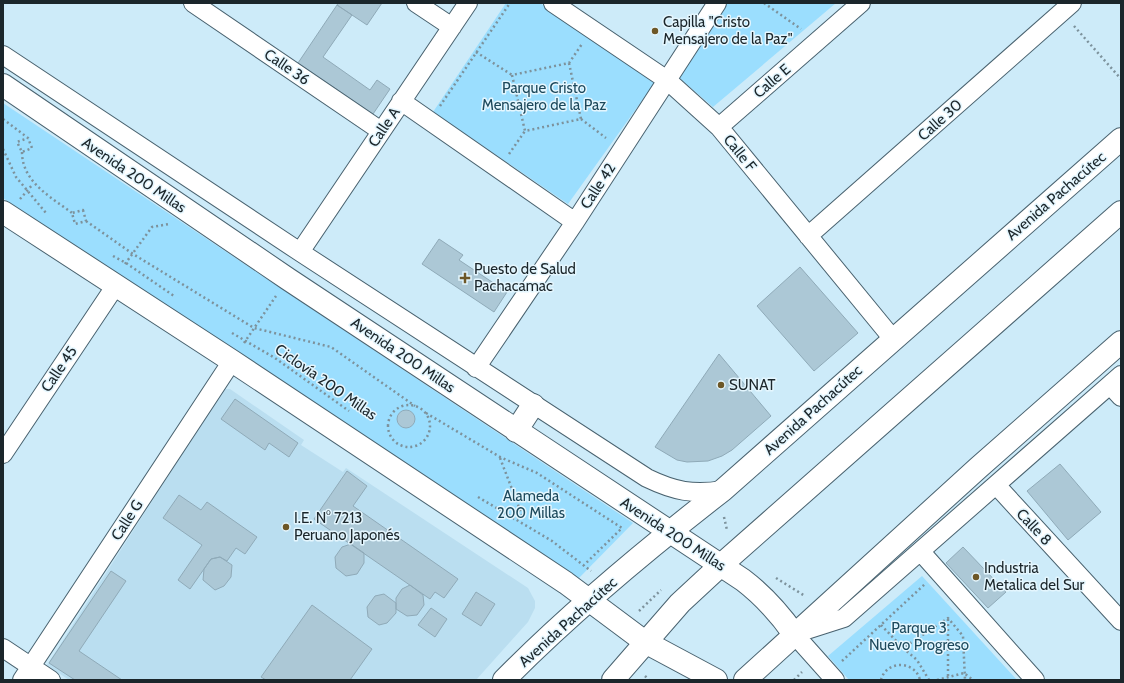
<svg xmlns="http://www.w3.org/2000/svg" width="1124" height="683" font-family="Cabin,sans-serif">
<rect width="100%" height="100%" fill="#cdebf9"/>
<path fill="#badef0" d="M224,389H230L304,440L301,445L343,472L346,468L528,588L535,601V608L528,622L476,680H69L47,665Z"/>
<path fill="#9bdefe" d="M506,3H540L656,81L568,204L433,112Z
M725,3H836L713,107L677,76Z
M3,103L633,523L579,578L514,542L3,198Z
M922,576L1017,680H849L828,656Z"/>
<path fill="#acc8d6" stroke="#8faab8" d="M338,3H382L367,25L337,5Z
M337,5L352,15L323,57L370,90L377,80L390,89L373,114L298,63Z
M439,239L463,255L459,260L507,292L494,312L422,264Z
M800,267L858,333L814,371L757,306Z
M719,354L771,416L732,450L722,456L708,461L687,462L677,460L655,447Z
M235,399L298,443L289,457L269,443L265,450L221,419Z
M397 419a9 9 0 1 1 18 0a9 9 0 1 1-18 0Z
M1060,464L1101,512L1068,540L1027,491Z
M347,471L367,486L353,506L458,579L444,598L435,592L430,599L314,519Z
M179,495L201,510L207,502L257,537L245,554L236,548L227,561L220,557L211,559L190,589L178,580L202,545L163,518Z
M351,544L364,553V563L357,574L346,576L336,568L335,557L342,547Z
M963,547L1006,592L988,608L946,563Z
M220,557L232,565L231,577L224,586L215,590L203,580L204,569L211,559Z
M111,571L126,581L79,651L122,680H75L49,663Z
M410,585L423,595L424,605L417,615L407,616L396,609V598L402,589Z
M476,592L495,604L481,626L462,614Z
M384,594L396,603V613L387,623L379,625L368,617L367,607L375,596Z
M312,605L372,649L350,680H266L261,677Z
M431,608L447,619L435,637L418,625Z"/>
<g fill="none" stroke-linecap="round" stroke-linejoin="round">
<g stroke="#49626f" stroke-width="20">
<path id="street" d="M193,3L381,131
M416,3L452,27
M553,3L667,80L719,127L893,339
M3,55L300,252L647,478C674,491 693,495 723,490
M401,101L575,222
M719,127L861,3
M808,236L1072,3
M300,252L468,3
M476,368L575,222L717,3
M1110,385L1121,397
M3,454L116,285
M997,486L1121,621
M921,552L1035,680
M3,648L51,680
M22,680L232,361
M835,680L794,634L844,618L1121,375"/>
</g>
<g stroke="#49626f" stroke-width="24">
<path id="secondary" d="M3,85L288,279L743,580C764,596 779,613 794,634
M3,212L232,361L566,583L645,642L716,680
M516,431L533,405
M504,680C572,611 647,549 723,490L1121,139"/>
</g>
<g stroke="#49626f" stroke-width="24">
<path id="primary" d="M613,680L680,603L721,565L1121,212
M745,680L978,468L1121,342"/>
</g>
<path stroke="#7d929c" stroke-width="2.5" stroke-dasharray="2 3" stroke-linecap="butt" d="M764,3L801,29
M1074,26L1121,79
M476,52L512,75
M569,63L581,119L525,131L512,75L569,63L582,44
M440,106L510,3
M3,119L28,138L32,148L22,152L17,142L28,138
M581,119L606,138
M3,149L16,177L46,213
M22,152C22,182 51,197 72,213
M509,154L525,131
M20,199L33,184
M83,210L86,221L75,224L72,213Z
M86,221L133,254L254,328L331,347L415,406
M113,256L126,263L174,296
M125,264L152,227L169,224
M232,333L275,358L349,411
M244,343L276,296
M388 426a21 21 0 1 1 42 0a21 21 0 1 1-42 0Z
M426,413L500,457L537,473L622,528L584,565
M500,458L522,515L513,519
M478,497L552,541L591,571
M724,517L727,530
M776,578L805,596
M639,611L661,590
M948,619V680
M881,625L903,648L948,618L963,636L965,680
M903,648L917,660L929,680
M842,661L925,584
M645,676L649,680
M794,680L802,672
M881,680C886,660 915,660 920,680
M937,680L964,673L973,680"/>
<use href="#street" stroke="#fff" stroke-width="18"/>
<use href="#secondary" stroke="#fff" stroke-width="22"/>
<use href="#primary" stroke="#fff" stroke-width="22"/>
</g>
<g fill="#6d5727" stroke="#e4f6fe" stroke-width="1.5">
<circle cx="655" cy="31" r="4"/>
<path d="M463 272h4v4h4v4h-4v4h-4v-4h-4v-4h4z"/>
<circle cx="721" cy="385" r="4"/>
<circle cx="286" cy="527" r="4"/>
<circle cx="976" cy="577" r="4"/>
</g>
<g text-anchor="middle" stroke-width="3" stroke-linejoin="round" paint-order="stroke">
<g font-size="15" fill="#1b262b" stroke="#e4f6fe" text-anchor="start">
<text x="663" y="27">Capilla "Cristo<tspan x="663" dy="17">Mensajero de la Paz"</tspan></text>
<text x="474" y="274">Puesto de Salud<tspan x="474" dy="17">Pachacamac</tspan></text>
<text x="729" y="390">SUNAT</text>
<text x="294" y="523">I.E. N° 7213<tspan x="294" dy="17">Peruano Japonés</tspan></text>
<text x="984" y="573">Industria<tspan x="984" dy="17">Metalica del Sur</tspan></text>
</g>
<g font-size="15" fill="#1b262b" stroke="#e4f6fe">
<text transform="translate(287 67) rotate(34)" y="5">Calle 36</text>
<text transform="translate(772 81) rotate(-41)" y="5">Calle E</text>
<text transform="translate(940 120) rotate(-42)" y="5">Calle 30</text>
<text transform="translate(384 127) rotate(-56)" y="5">Calle A</text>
<text transform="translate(740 153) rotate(51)" y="5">Calle F</text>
<text transform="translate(134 175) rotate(34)" y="5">Avenida 200 Millas</text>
<text transform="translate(598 186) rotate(-57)" y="5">Calle 42</text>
<text transform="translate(1056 196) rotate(-41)" y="5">Avenida Pachacútec</text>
<text transform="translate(403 355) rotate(34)" y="5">Avenida 200 Millas</text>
<text transform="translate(59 369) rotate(-56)" y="5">Calle 45</text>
<text transform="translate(326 382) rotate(35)" y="5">Ciclovía 200 Millas</text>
<text transform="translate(813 410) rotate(-42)" y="5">Avenida Pachacútec</text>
<text transform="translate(127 520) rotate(-57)" y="5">Calle G</text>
<text transform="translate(1034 527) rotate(47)" y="5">Calle 8</text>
<text transform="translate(673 534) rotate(33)" y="5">Avenida 200 Millas</text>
<text transform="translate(568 622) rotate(-42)" y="5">Avenida Pachacútec</text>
</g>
<g font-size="15" fill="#1d495c" stroke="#e4f6fe">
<text x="544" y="93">Parque Cristo<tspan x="544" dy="17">Mensajero de la Paz</tspan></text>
<text x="531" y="501">Alameda<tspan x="531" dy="17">200 Millas</tspan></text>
<text x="919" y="633">Parque 3<tspan x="919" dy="17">Nuevo Progreso</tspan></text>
</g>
</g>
<rect width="1124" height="683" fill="none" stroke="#1b262b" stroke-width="8"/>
</svg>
